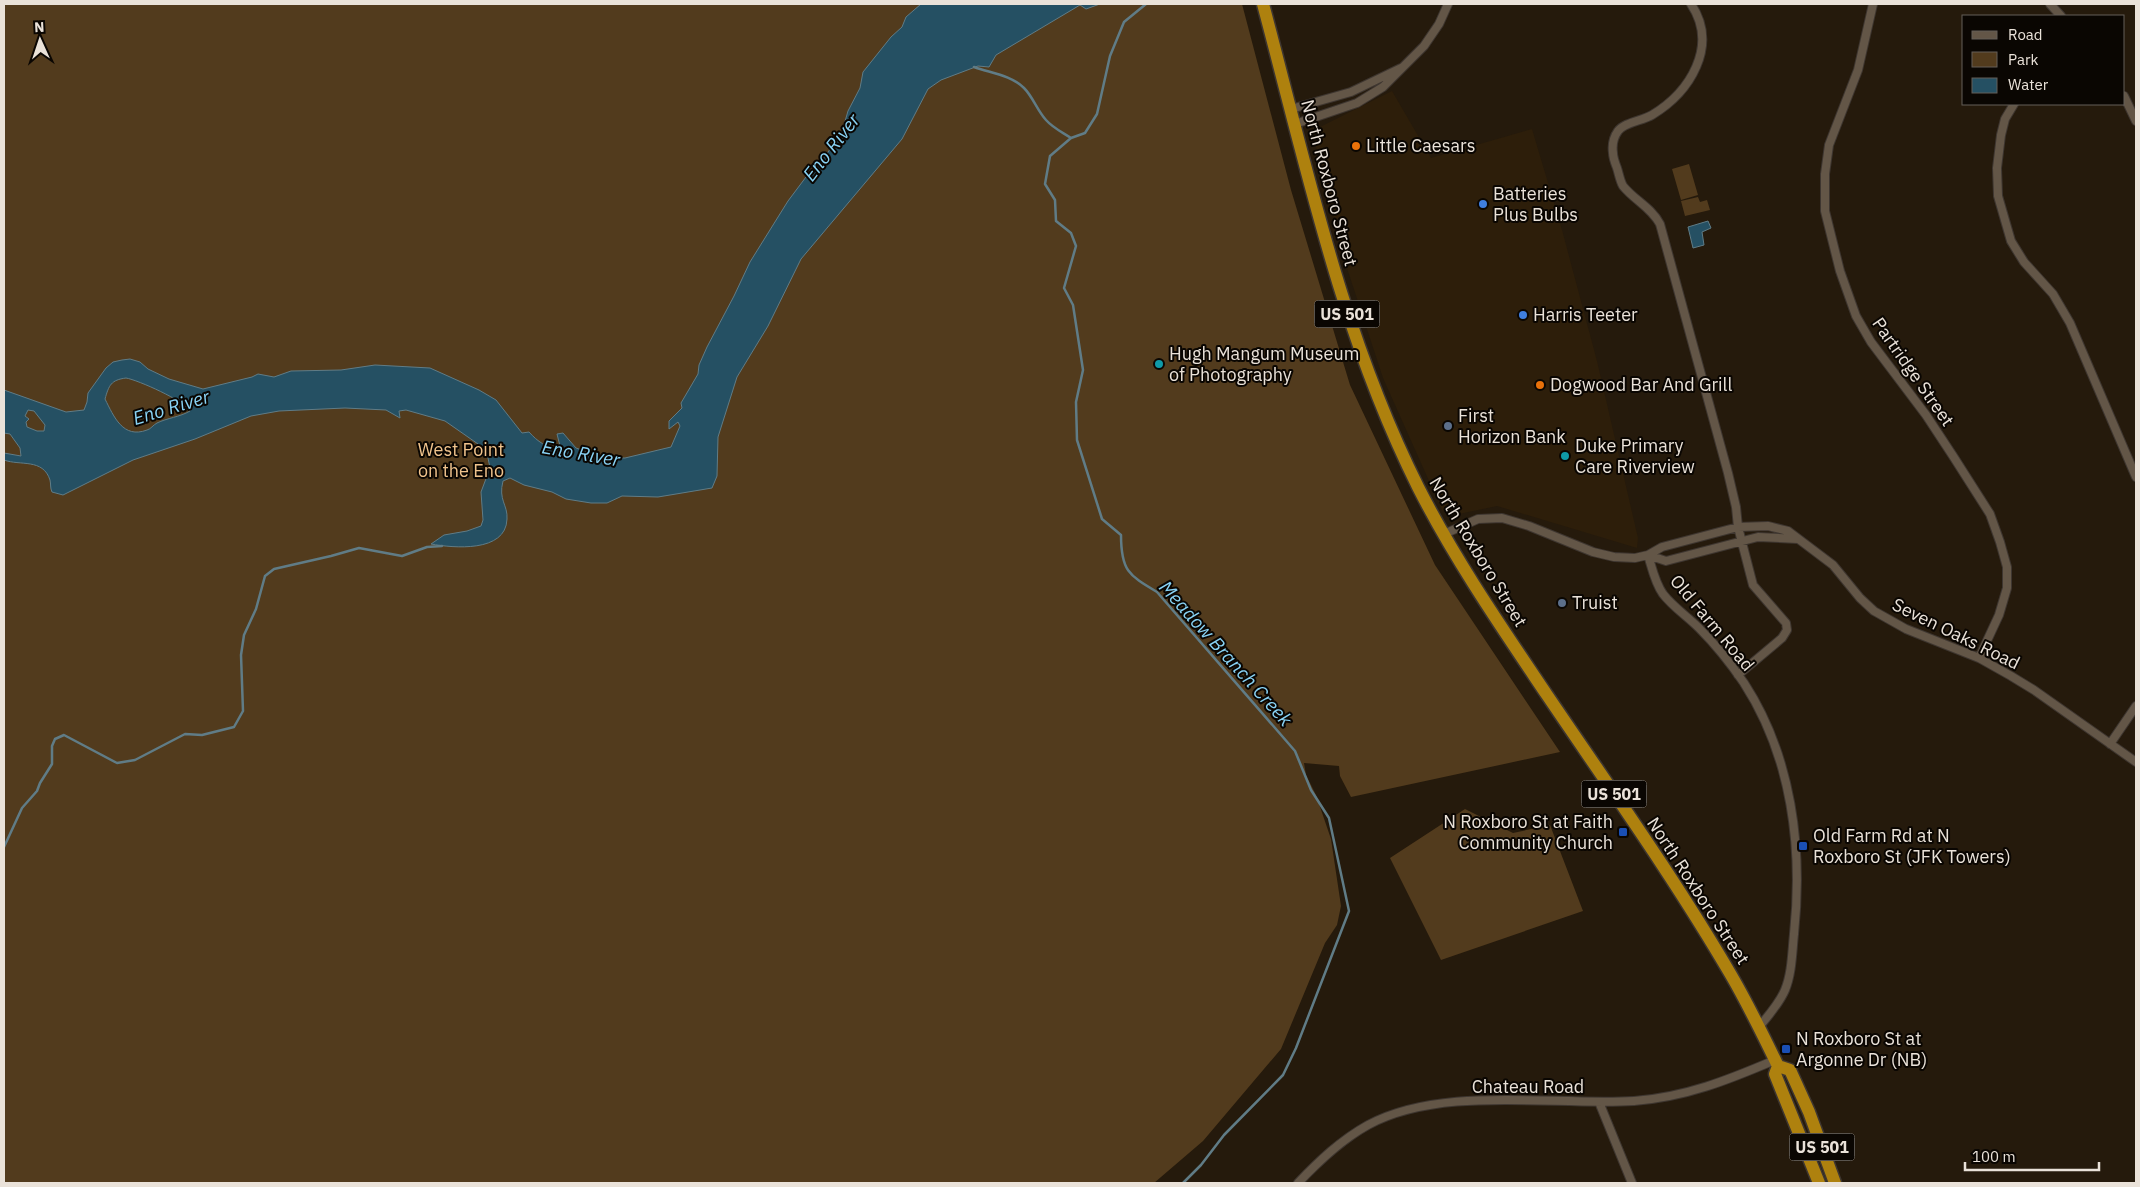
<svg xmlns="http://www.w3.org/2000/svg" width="2140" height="1187" font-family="'IBM Plex Sans',sans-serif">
<rect width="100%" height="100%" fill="#251a0c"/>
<path fill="#2d1e0a" d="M1392,91L1431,158L1532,129L1562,230L1597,361L1638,538L1637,548L1497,506L1454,515L1442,510L1383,378L1344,259L1312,131Z"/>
<path fill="#523b1d" d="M4,4H1242L1291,190L1350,385L1435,565L1560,752L1351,797L1340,776L1339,766L1304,763L1306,775L1316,795L1331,839L1341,906L1337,925L1325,943L1281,1049L1203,1141L1154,1183H4Z
M1689,164L1698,195L1681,200L1672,169Z
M1698,197L1700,202L1707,200L1710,210L1685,216L1681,201Z
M1465,809L1513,833L1550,825L1583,911L1441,960L1390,858Z"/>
<path fill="#255063" stroke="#607c86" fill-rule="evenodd" d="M921,4H1100L1086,9L1080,5L996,55L989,67L978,66L941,80L928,89L902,139L801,259L768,326L737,377L718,437L717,476L712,488L658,497L622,496L607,503H591L566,499L552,492L524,485L510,478L503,481C498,500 508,505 507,519C506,553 453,548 431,544L444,535L467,531L481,526L483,520L481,492L490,468L487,453L478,444L445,421L406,410L399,411L400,418L386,410L345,408L279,411L251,416L195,439L133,460L63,495L52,492C50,488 51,484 50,480C43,458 20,466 4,460V453L21,456L20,448L10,434L4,433V390L66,412L84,410L87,402L88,393L106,368L113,362L122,360L130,359L140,362L148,369L169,379L203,389L252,377L258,374L274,377L291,371L341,370L375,365L430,368L479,390L496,400L522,433L529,432C538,442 546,447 559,450L560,446L557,434L563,433L576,448L605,458H625L671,447L680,426L678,422L669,429V421L682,408L681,403L698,374L699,365L707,347L734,296L750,262L788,201L806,177L826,155L842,132L848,111L860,88L863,72L891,37L902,27L906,17ZM126,378C138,380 185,401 190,411C180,417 167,418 157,423C153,425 151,429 147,430C123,439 114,417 105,399C109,385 111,380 126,378ZM28,410L34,411L45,425L44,431H37L27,427L26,422L29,419L25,416Z
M1708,221L1711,228L1702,232L1704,245L1693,248L1688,227Z"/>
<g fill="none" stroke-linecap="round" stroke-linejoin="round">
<path stroke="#607c86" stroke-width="2.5" d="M1146,4L1124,22L1110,56L1097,114L1085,133L1071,138L1050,156L1045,184L1055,200L1056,221L1071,233L1076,246L1064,288L1073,305L1083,370L1076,402L1077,440L1102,519L1121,535C1121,570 1128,575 1157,592L1295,751L1311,790L1329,818L1349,911L1296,1048L1283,1075L1224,1135L1201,1165L1183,1183
M974,67C990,73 1011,75 1024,88C1033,97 1037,110 1046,120C1053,128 1062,132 1071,138
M4,847L22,808L37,791L40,783L52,764V746L55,739L64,735L117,763L135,760L185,734L202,735L234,727L243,711L241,655L244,635L256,609L265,576L274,569L331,556L359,548L402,556L427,547L442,546"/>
<g stroke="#3e3630" stroke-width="10">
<path id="minor" d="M1691,4C1719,46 1690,92 1652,115C1642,121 1625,122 1618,131C1613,138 1612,146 1613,153C1613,158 1615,163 1617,168C1619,174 1620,181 1623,186C1634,200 1651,207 1660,224L1728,473L1736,507L1738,527L1753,585L1786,623L1787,630L1782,638L1738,675
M1873,4L1858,70L1829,145L1825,174V211L1840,271L1856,316L1871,342L1926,415L1953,456L1990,514L2000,542L2007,567V588L1999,615L1979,658
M2050,4L2061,16
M2124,96L2136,121
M2014,104L2005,119L2001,135L1997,168L1998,196L2011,241L2024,262L2053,294L2070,323L2136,477
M1291,109L1351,92L1401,68
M1295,124L1357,103L1383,87L1424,46L1439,24L1448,4
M1444,534L1478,519L1502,518L1529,526L1593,552L1614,557L1635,558L1648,555L1662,547L1738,527L1768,526L1788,531L1833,565L1860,598L1874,611L1906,629L1979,658L2011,676L2034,690L2136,762
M1648,555C1652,568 1655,583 1663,594C1673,607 1687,616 1699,628C1715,644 1731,664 1744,683C1792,757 1803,848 1794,934C1792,953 1792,973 1785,990C1779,1004 1768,1016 1759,1027
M1648,555L1666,561L1758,537L1798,539
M2110,744L2136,706
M1599,1102L1632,1183
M1298,1183C1319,1161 1341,1140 1368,1125C1442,1085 1552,1106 1634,1101C1686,1097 1728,1080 1775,1060"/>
</g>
<g stroke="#3e3630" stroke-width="15">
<path id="trunk" d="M1263,4C1307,168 1341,333 1418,487C1455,560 1502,628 1547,695C1610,788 1675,879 1731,975C1748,1004 1763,1035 1778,1066L1775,1074L1819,1183
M1778,1066L1790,1070L1809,1112L1835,1183"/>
</g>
<use href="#minor" stroke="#635647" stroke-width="8"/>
<use href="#trunk" stroke="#ae810e" stroke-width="12"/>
</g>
<g fill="#e8710a" stroke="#0a0602" stroke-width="2">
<circle cx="1356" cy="146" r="5"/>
<circle cx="1540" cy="385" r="5"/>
</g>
<g fill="#3f7fe0" stroke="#0a0602" stroke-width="2">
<circle cx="1483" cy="204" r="5"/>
<circle cx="1523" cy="315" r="5"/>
</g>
<g fill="#0f9aa8" stroke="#0a0602" stroke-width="2">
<circle cx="1159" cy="364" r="5"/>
<circle cx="1565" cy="456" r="5"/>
</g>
<g fill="#5c6f8a" stroke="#0a0602" stroke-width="2">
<circle cx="1448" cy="426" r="5"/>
<circle cx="1562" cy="603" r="5"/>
</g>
<g fill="#1a4fb4" stroke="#0a0602" stroke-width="2">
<rect x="1618" y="827" width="10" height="10" rx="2.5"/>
<rect x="1798" y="841" width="10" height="10" rx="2.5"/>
<rect x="1781" y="1044" width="10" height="10" rx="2.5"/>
</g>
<g text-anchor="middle" stroke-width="4" stroke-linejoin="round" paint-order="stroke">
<g fill="#0a0602" stroke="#a7a098" stroke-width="1">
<rect x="1314.5" y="300.5" width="65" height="27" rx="4"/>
<rect x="1581.5" y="780.5" width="65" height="27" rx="4"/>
<rect x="1789.5" y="1133.5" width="65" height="27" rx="4"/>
</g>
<g font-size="16" font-weight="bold" fill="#eae2d9">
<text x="1347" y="320">US 501</text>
<text x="1614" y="800">US 501</text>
<text x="1822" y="1153">US 501</text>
</g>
<g font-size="18" fill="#eae2d9" stroke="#0a0602" text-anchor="start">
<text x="1366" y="152">Little Caesars</text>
<text x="1493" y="200">Batteries<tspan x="1493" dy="21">Plus Bulbs</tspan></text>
<text x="1533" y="321">Harris Teeter</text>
<text x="1169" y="360">Hugh Mangum Museum<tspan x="1169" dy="21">of Photography</tspan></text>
<text x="1550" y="391">Dogwood Bar And Grill</text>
<text x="1458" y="422">First<tspan x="1458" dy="21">Horizon Bank</tspan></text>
<text x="1575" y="452">Duke Primary<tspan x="1575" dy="21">Care Riverview</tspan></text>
<text x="1572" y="609">Truist</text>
<text x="1613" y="828" text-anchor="end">N Roxboro St at Faith<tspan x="1613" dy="21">Community Church</tspan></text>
<text x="1813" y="842">Old Farm Rd at N<tspan x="1813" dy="21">Roxboro St (JFK Towers)</tspan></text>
<text x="1796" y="1045">N Roxboro St at<tspan x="1796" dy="21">Argonne Dr (NB)</tspan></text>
</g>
<g font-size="18" fill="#eae2d9" stroke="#0a0602">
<text transform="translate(1329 183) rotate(75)" y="6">North Roxboro Street</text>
<text transform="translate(1913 372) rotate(55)" y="6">Partridge Street</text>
<text transform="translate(1478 552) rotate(59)" y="6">North Roxboro Street</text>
<text transform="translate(1712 623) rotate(50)" y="6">Old Farm Road</text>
<text transform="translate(1956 634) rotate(26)" y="6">Seven Oaks Road</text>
<text transform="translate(1698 891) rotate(57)" y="6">North Roxboro Street</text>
<text x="1528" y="1093">Chateau Road</text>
</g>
<g font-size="18" fill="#f0c38c" stroke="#0a0602">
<text x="461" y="456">West Point<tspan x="461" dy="21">on the Eno</tspan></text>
</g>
<g font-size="19" font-style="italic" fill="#89d3f5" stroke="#0a0602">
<text transform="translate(831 147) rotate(-52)" y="7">Eno River</text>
<text transform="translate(171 407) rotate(-17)" y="7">Eno River</text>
<text transform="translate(581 453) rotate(10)" y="7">Eno River</text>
<text transform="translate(1226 653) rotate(48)" y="7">Meadow Branch Creek</text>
</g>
</g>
<rect width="2140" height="1187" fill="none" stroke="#eae2d9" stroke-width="10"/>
<rect x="1962" y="15" width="162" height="90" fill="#0a0602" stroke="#645e58"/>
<rect x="1972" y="31" width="25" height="8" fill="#635647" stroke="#645e58"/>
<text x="2008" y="40" font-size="15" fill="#eae2d9">Road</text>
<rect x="1972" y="52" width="25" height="15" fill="#523b1d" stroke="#645e58"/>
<text x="2008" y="65" font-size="15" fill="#eae2d9">Park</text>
<rect x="1972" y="78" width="25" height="15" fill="#255063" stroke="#645e58"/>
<text x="2008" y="90" font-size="15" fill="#eae2d9">Water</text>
<g transform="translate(40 40) rotate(357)" stroke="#0a0602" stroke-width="4" paint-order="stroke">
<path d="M0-4L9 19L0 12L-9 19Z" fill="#eae2d9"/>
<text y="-8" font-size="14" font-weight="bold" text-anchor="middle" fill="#eae2d9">N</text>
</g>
<path d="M1965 1162v8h134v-8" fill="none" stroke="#eae2d9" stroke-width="2.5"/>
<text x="1972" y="1162" font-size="15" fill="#eae2d9" stroke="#0a0602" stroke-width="4" paint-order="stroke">100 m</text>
</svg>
